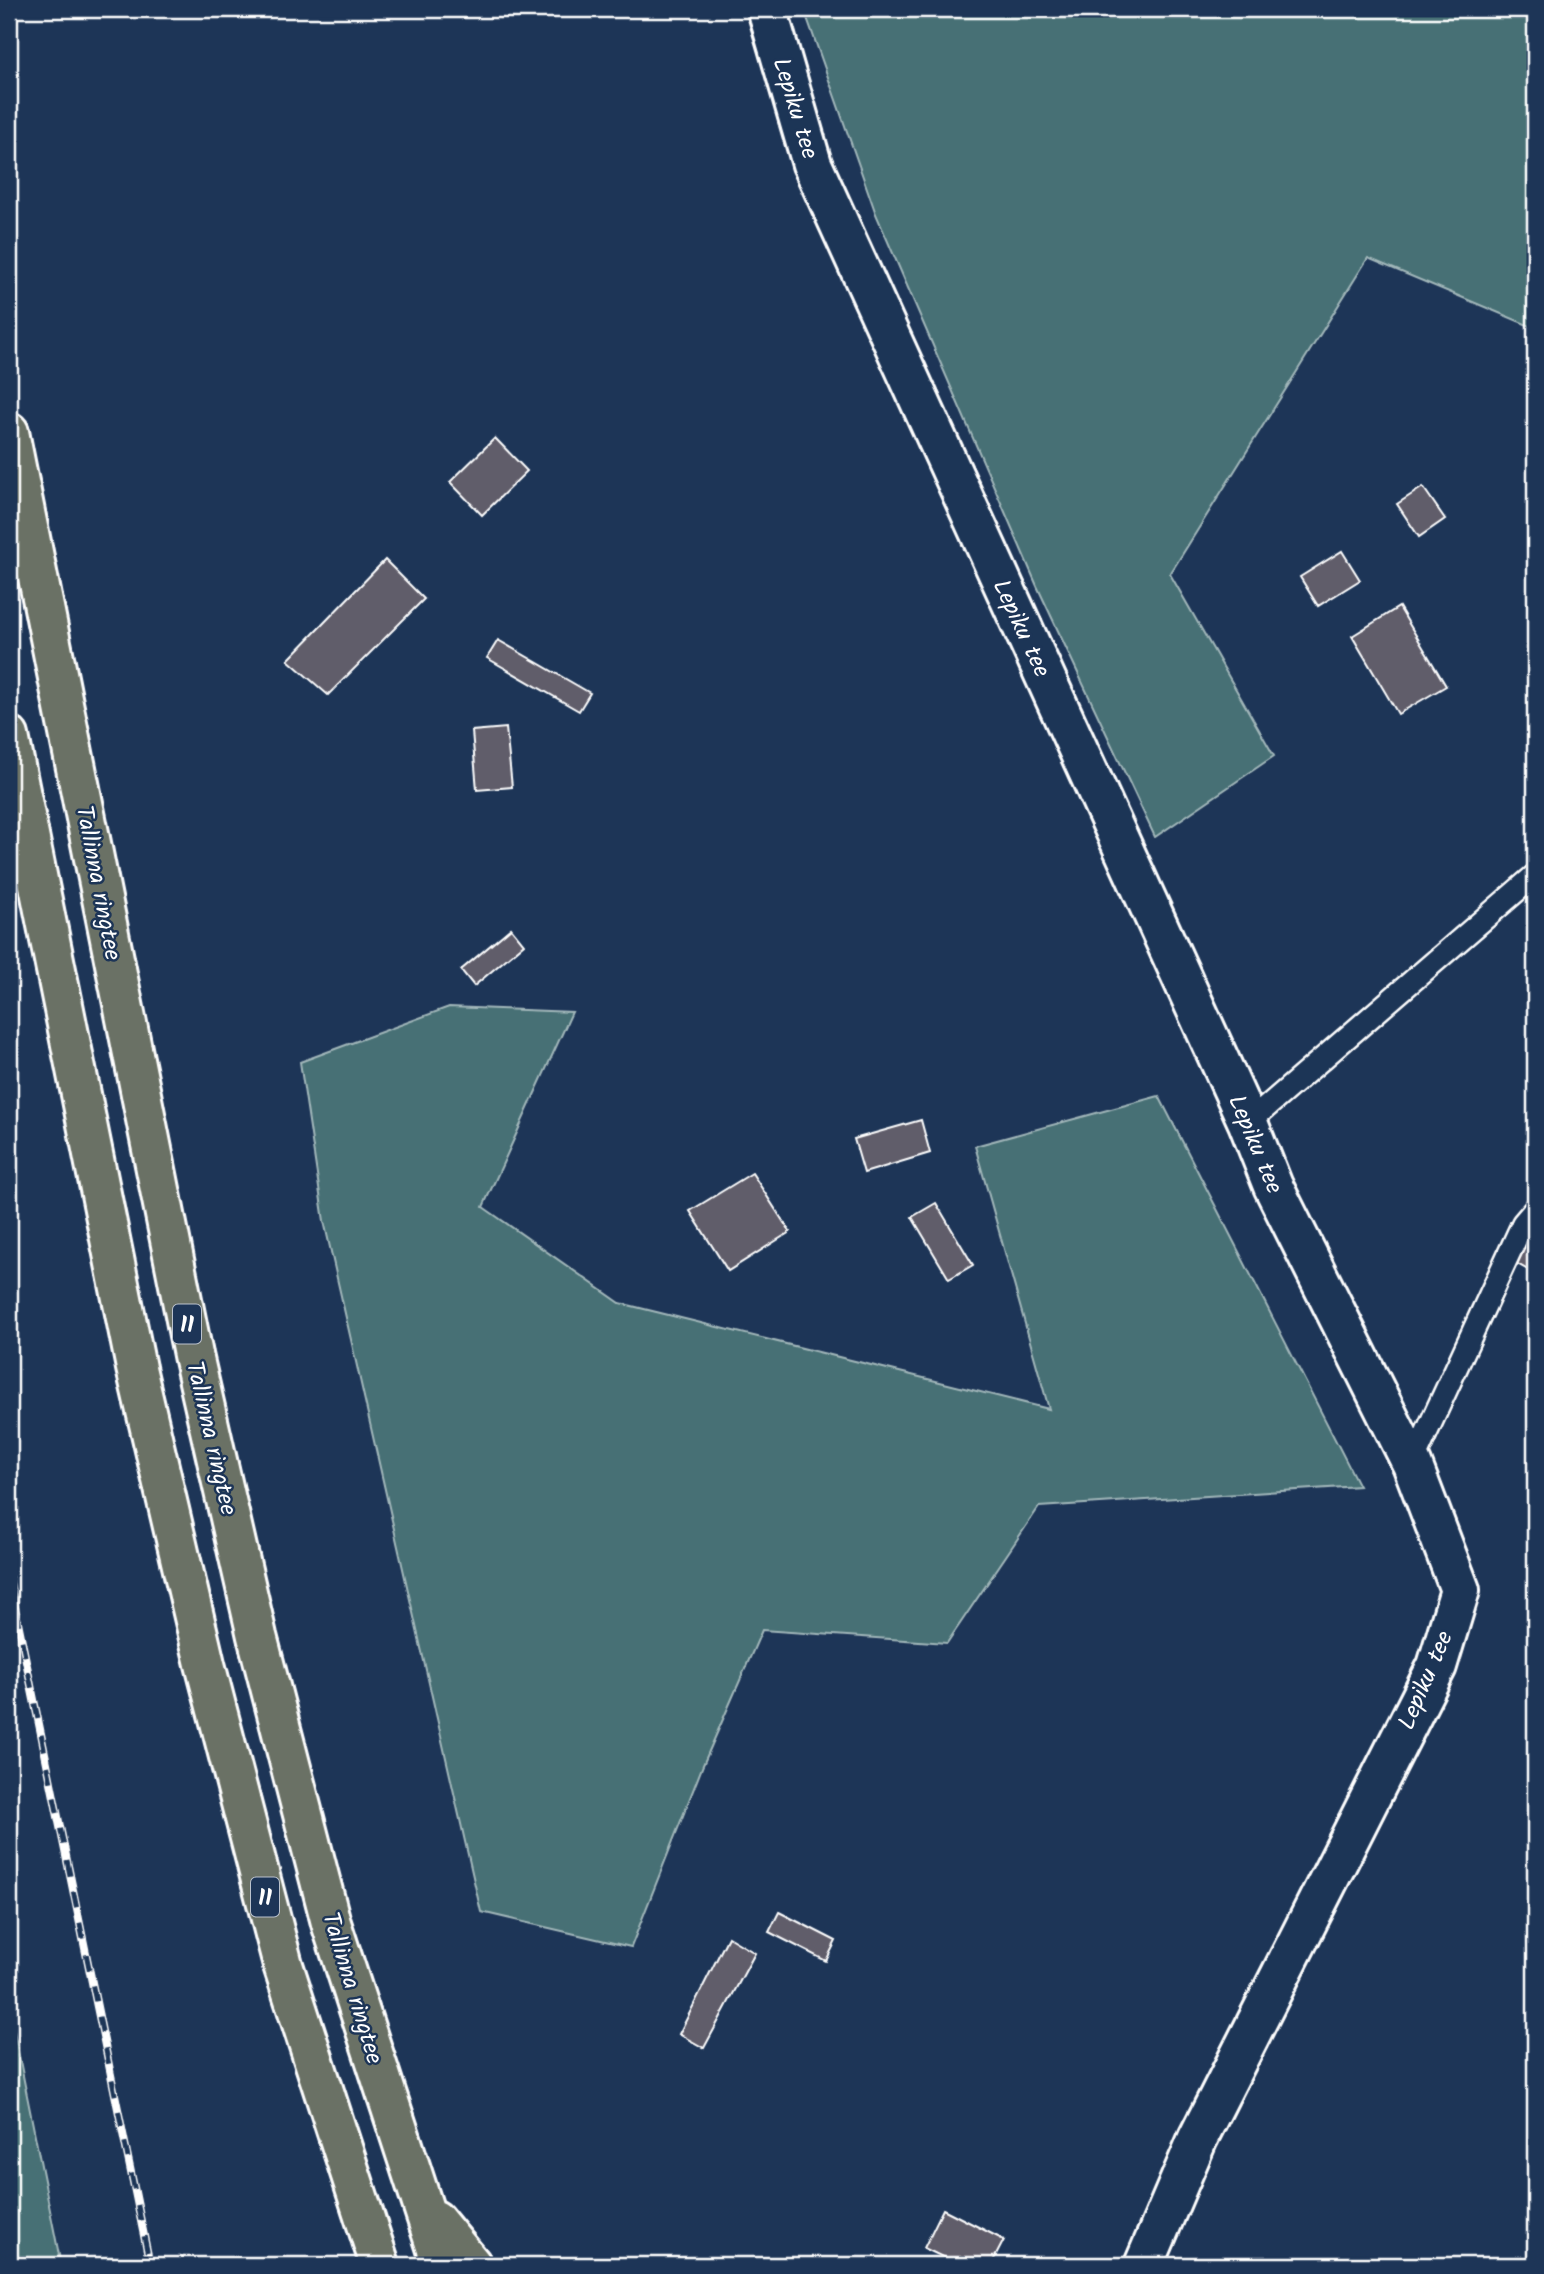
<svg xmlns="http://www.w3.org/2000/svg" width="1544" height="2274" font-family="Kalam,sans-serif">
<rect width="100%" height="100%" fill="#1d3557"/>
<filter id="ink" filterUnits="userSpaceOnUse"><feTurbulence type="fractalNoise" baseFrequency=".0143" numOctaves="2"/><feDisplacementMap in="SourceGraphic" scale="14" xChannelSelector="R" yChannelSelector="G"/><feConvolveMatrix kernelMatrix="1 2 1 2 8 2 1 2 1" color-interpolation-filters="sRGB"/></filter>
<g filter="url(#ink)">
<path fill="#466f74" stroke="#a2b7ba" stroke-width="2" d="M804,9H1535V328L1368,258L1170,574L1274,756L1155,837L1037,586L876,214Z
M449,1007L572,1012L483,1207L620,1303L1049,1409L975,1146L1159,1096L1359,1486L1039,1507L947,1643L762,1630L703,1765L631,1947L481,1912L324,1221L300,1062Z
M9,2006L60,2260L61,2265H9Z"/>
<path fill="#605d6b" stroke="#fff" stroke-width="2" d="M495,438L527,471L482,515L450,482Z
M1423,487L1445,519L1419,537L1397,504Z
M1342,551L1360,580L1318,606L1300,577Z
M385,560L424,599L328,695L288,660Z
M1399,607L1446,686L1398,714L1352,636Z
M498,640L590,693L579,711L487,658Z
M506,728L512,787L477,790L472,731Z
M511,928L524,944L474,986L461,970Z
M921,1120L930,1153L864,1173L854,1139Z
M752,1173L790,1232L728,1271L690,1211Z
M936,1203L973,1265L949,1279L912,1217Z
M1535,1224V1274L1514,1262Z
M779,1912L836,1941L826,1961L769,1932Z
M728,1937L755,1953L704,2048L679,2034Z
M943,2209L1004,2240L991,2265H959L924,2248Z"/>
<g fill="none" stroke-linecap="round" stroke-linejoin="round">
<g stroke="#fff" stroke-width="26">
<path id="service" d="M1248,1123L1535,875
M1412,1464L1523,1223L1535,1209"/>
</g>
<g stroke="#fff" stroke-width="44">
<path id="minor" d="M767,9L812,164L1248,1123L1273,1186L1412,1464L1460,1590L1437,1666L1198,2138L1144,2265"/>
</g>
<g stroke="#fff" stroke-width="44">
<path id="trunk" d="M9,432L193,1355L257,1636L331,1923L442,2265
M9,736L136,1368L205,1664L283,1965L380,2265
M435,2220L472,2265"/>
</g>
<use href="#service" stroke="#1d3557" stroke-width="21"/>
<use href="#minor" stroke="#1d3557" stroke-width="38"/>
<use href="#trunk" stroke="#6b7165" stroke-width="38"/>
<g stroke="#fff" stroke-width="8">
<path id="rail" d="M9,1578L150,2265"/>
</g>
<use href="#rail" stroke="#1d3557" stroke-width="5" stroke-dasharray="16" stroke-linecap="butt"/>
</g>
</g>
<g text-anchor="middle" stroke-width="5" stroke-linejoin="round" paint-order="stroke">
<g fill="#1d3557" stroke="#bbc2cd" stroke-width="2">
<rect x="173" y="1304.5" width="28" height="39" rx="5"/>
<rect x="251" y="1877.5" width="28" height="39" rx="5"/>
</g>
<g font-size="23" font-weight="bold" fill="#fff">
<text x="187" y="1332">11</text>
<text x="265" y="1905">11</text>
</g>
<g font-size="24" fill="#fff" stroke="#1d3557">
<text transform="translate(796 108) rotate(73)" y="8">Lepiku tee</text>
<text transform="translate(1022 628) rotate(65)" y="8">Lepiku tee</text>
<text transform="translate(99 883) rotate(79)" y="8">Tallinna ringtee</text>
<text transform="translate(1256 1144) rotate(67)" y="8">Lepiku tee</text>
<text transform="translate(212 1438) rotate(77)" y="8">Tallinna ringtee</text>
<text transform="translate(1425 1680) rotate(-67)" y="8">Lepiku tee</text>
<text transform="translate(353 1988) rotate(73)" y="8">Tallinna ringtee</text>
</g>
</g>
<rect width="1544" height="2274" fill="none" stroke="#1d3557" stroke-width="35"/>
<rect x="18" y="18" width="1509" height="2239" fill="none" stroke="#fff" stroke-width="2.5" filter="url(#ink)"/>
</svg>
